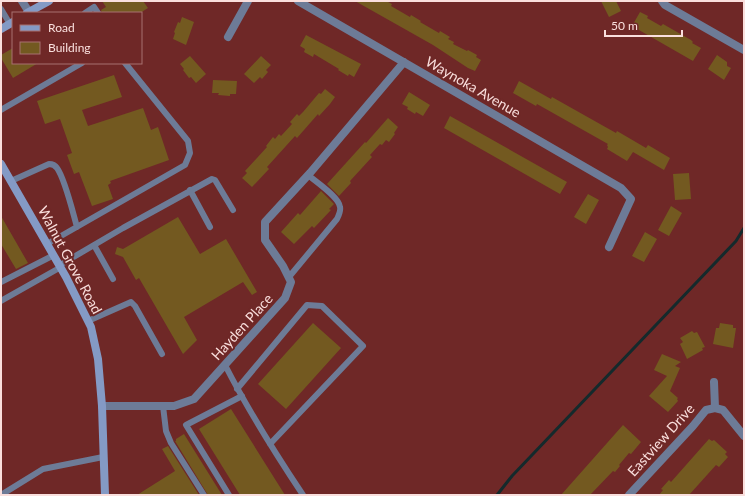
<svg xmlns="http://www.w3.org/2000/svg" width="745" height="496" font-family="Lato,sans-serif">
<rect width="100%" height="100%" fill="#6f2827"/>
<g fill="none" stroke-linecap="round" stroke-linejoin="round">
<path stroke="#142a2c" stroke-width="3" d="M497,495L512,476L736,241L744,228"/>
</g>
<path fill="#735920" d="M102,1H143L148,8L140,13H102L101,10L106,7Z
M355,1H386L392,4L391,6L410,17L411,15L421,21L420,22L439,33L440,31L450,37L448,39L454,42L453,44L467,51L468,50L477,55L476,57L481,60L475,71L468,68L433,45Z
M601,1H616L621,11L609,17Z
M640,12L648,16L647,18L661,26L663,24L691,40L693,42L692,43L701,48L693,61L632,26Z
M182,17L194,22L186,45L173,39L175,33L174,32L178,22L180,23Z
M306,35L361,64L354,77L349,74L348,76L338,70L339,69L314,54L313,57L304,52L305,49L300,46Z
M13,48V63H38L13,78L1,58V55Z
M717,55L727,62V66L731,68L724,80L708,69Z
M190,56L206,74L196,83L191,77L189,78L183,70L184,69L180,64Z
M261,56L271,65L266,70L268,72L262,79L260,77L254,83L244,74Z
M114,75L122,97L82,110L88,126L143,108L151,130L158,127L169,160L110,181L111,183L108,185L113,199L92,206L79,172L74,174L67,155L72,153L60,119L45,124L37,101Z
M213,80L237,81L236,94H230V96L218,95L219,93H212Z
M519,81L551,99L552,97L616,133L617,131L646,148L648,145L670,158L664,170L633,152L627,161L607,149L608,147L607,145L608,144L537,104L536,106L513,93Z
M325,89L335,97L330,104L319,116L318,114L297,138L295,136L267,167L269,169L252,187L242,178L247,173L245,171L267,147L266,146L273,137L275,139L279,134L281,136L292,124L290,122L297,114L299,116L303,112L319,93L321,94Z
M409,92L430,105L423,116L416,112L415,114L407,109L408,107L402,104Z
M450,116L567,182L560,194L444,128Z
M388,118L398,127L394,133L395,134L389,142L386,140L382,145L380,144L370,155L372,157L350,181L351,183L339,196L327,184L365,142L366,143Z
M689,173L691,199L675,200L673,174Z
M321,191L334,204L329,209L331,210L314,228L312,226L294,244L281,232L298,213L300,215Z
M588,194L599,200L586,224L574,217Z
M671,206L682,213L669,236L658,230Z
M1,216L28,263L16,269L1,244Z
M178,217L200,254L226,239L257,292L252,295L243,282L184,317L197,340L183,354L139,278L136,280L123,257L115,254L117,247L123,249Z
M645,232L657,239L644,262L632,256Z
M313,323L341,348L286,409L258,384Z
M720,323L733,325V328H736L733,348L713,344L716,328H719Z
M692,331L694,333L697,332L705,347L702,348L703,350L687,359L680,344L683,342L680,338Z
M662,354L681,362L675,366L680,368L670,391L678,398L677,399L678,401L668,412L649,396L667,376L654,370Z
M231,409L285,495H240L199,429Z
M623,425L641,442L631,454L629,453L619,465L620,466L615,472L613,471L590,495H561Z
M184,434L222,495H208L175,441H176V439Z
M709,439L712,441L714,440L727,452L725,454L728,457L719,467L716,465L689,495H659L663,490L661,489L669,480L671,482Z
M168,446L199,495H137L175,471L162,449Z"/>
<g fill="none" stroke-linecap="round" stroke-linejoin="round">
<path stroke="#6d7b97" stroke-width="6" d="M1,9L10,24
M85,13L94,7L98,13
M1,110L82,63
M11,181L49,164C53,164 55,165 57,168C65,179 73,213 77,227
M190,190L210,227
M47,244L185,165L190,153L188,141L125,63
M94,245L113,279
M60,265L123,228L212,179L215,180L233,210
M289,277L337,219C339,215 341,211 340,207C339,197 316,182 308,175
M1,282L54,255
M1,301L61,267
M88,321L131,302L135,306L162,354
M225,365C248,410 275,453 303,495
M237,389L307,305L322,306L363,346L270,444
M163,406L166,431L171,443L204,495
M1,495L43,469L103,457
M229,495L186,425L242,396"/>
<path stroke="#6d7b97" stroke-width="8" d="M22,1L29,12
M298,1L621,188L631,199L609,247
M662,1L665,5L744,50
M228,37L248,1
M714,382L715,408
M102,406H174L194,399L285,298L291,282L283,266L265,240V222L310,173L404,62
M629,495L693,426L706,410L715,408L723,410L744,436"/>
<path stroke="#849ac5" stroke-width="8" d="M27,13L49,1
M1,29L13,22
M1,164L66,277L91,327L98,359L102,406L105,495"/>
</g>
<g text-anchor="middle" stroke-width="4" stroke-linejoin="round" paint-order="stroke">
<g font-size="14" fill="#fadfdd" stroke="#6f2827">
<text transform="translate(473 87) rotate(30)" y="5">Waynoka Avenue</text>
<text transform="translate(70 260) rotate(62)" y="5">Walnut Grove Road</text>
<text transform="translate(242 327) rotate(-48)" y="5">Hayden Place</text>
<text transform="translate(661 440) rotate(-48)" y="5">Eastview Drive</text>
</g>
</g>
<rect width="745" height="496" fill="none" stroke="#fadfdd" stroke-width="4"/>
<rect x="12" y="12" width="130" height="52" fill="#6f2827" stroke="#a77170"/>
<rect x="20" y="25" width="20" height="6" fill="#849ac5" stroke="#a77170"/>
<text x="48" y="32" font-size="12" fill="#fadfdd">Road</text>
<rect x="20" y="42" width="20" height="12" fill="#735920" stroke="#a77170"/>
<text x="48" y="52" font-size="12" fill="#fadfdd">Building</text>
<path d="M605 30v6h77v-6" fill="none" stroke="#fadfdd" stroke-width="2"/>
<text x="611" y="30" font-size="12" fill="#fadfdd" stroke="#6f2827" stroke-width="3" paint-order="stroke">50 m</text>
</svg>
